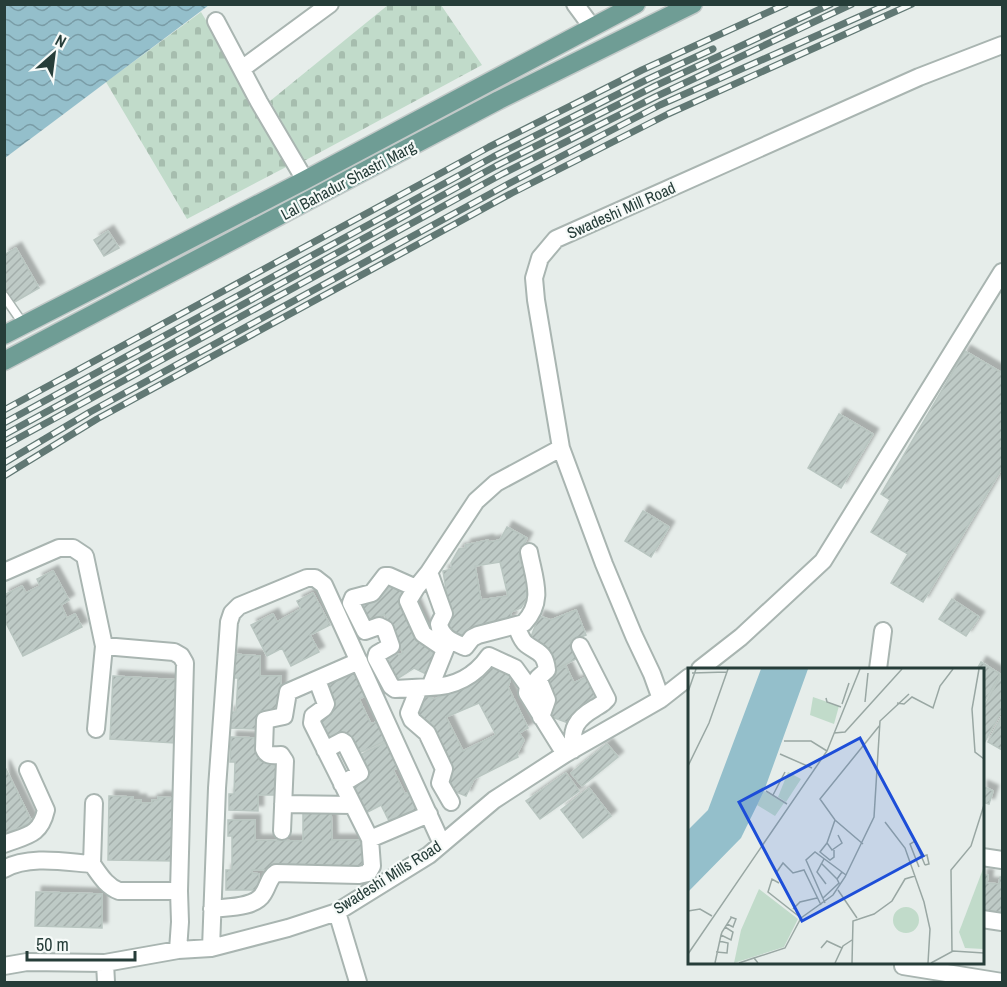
<svg xmlns="http://www.w3.org/2000/svg" width="1007" height="987" font-family="'Archivo Narrow',sans-serif">
<defs>
<pattern id="cemetery-stones" width="16" height="16" patternUnits="userSpaceOnUse" patternTransform="scale(1.5)"><rect width="16" height="16" fill="#c1dbca"/><path d="M2 7V4a2 2 0 0 1 4 0v3zM10 15v-3a2 2 0 0 1 4 0v3z" fill="#a6bdae"/></pattern>
<pattern id="water-waves" width="16" height="10" patternUnits="userSpaceOnUse" patternTransform="scale(1.5)"><rect width="16" height="10" fill="#94bfcb"/><path d="M0 5q4-4 8 0t8 0" fill="none" stroke="#799ca6"/></pattern>
<pattern id="building-hatch" width="6" height="6" patternUnits="userSpaceOnUse" patternTransform="scale(1.5)"><rect width="6" height="6" fill="#becac6"/><path d="M-1 1l2-2M0 6l6-6M5 7l2-2" fill="none" stroke="#a3aeab"/></pattern>
<filter id="shadow"><feDropShadow dx="5.5" dy="-5.5" stdDeviation="1.5" flood-color="#0004"/></filter>
</defs>
<rect width="100%" height="100%" fill="#e6edea"/>
<path fill="url(#cemetery-stones)" d="M388,5H441L482,65L304,161L270,101Z
M201,12L260,110L290,165L187,219L106,82Z"/>
<path fill="url(#water-waves)" d="M5,4H209V5L5,158Z"/>
<path fill="url(#building-hatch)" stroke="#b9c6c1" stroke-width="1.5" fill-rule="evenodd" filter="url(#shadow)" d="M108,231L119,248L104,256L94,240Z
M16,248L39,288L13,303L4,289V255Z
M965,351L1002,373V468L923,602L891,583L908,554L871,532L890,500L881,494Z
M839,414L873,434L841,488L808,468Z
M643,511L669,527L651,557L625,541Z
M507,527L527,538L519,554L520,563H523L528,588L526,589L528,597L521,608L511,612V619L463,642L442,628L450,614L443,571L452,569L451,563L459,549L466,548L465,545L488,540L489,542L500,540ZM500,562L508,596L481,600L475,566Z
M53,571L69,600L61,605L67,618L75,614L82,627L23,656L4,619V595L22,586L26,593L40,586L37,579Z
M386,581L409,590L437,652L428,675L414,668L394,681L384,658L396,652L399,655L403,653L384,614L378,617L381,621L368,627L359,603Z
M313,593L330,625L310,635L319,652L291,666L282,648L267,656L251,625L273,614L277,622L301,609L297,601Z
M952,599L979,617L966,636L939,619Z
M576,610L586,635L570,641L578,658L556,669L546,649L529,642L539,616L551,620Z
M232,654L260,656V676H281L280,712L258,711L257,729L229,728V712H236L238,678H230Z
M489,661L513,671L508,687L528,728L519,733L524,740L517,754L518,757L474,779L466,796L442,786L449,771L430,722L412,715L420,694L435,699L482,678ZM479,703L496,735L463,751L446,717Z
M981,662L1000,674L982,706V669H977Z
M566,666L574,683L590,675L601,698L576,710L571,724L549,716L542,677Z
M353,671L365,696L359,699L371,724L378,721L387,740L357,754L330,743L316,715L334,706L324,686Z
M1002,674V710L983,745L982,710Z
M113,676L179,680L175,743L110,739Z
M1002,716V750L988,742Z
M231,737L260,738V761L279,762L278,795H258V811L229,810V794H234L235,762H230Z
M387,742L399,767L393,770L405,794L411,791L421,810L391,825L381,805L364,814L350,785L368,776L358,756Z
M607,744L618,757L582,786L571,773Z
M4,765L32,822L4,835Z
M566,773L579,791L540,819L526,801Z
M982,786L993,791L989,804L982,802Z
M589,788L611,816L583,838L561,810Z
M109,796L133,797V800H141V803H152V800H158V797L176,798L175,861L108,860Z
M331,807L332,840H366L365,870H252V873L259,874L258,890H226V870H232V836H228V820H255V840L303,841V808Z
M982,875H988L987,883L999,884L1000,877H1002V919L999,918V912L983,910L982,912Z
M36,892L102,894V928L35,926Z"/>
<g fill="none" stroke-linecap="round" stroke-linejoin="round">
<g stroke="#a9b5b1" stroke-width="11">
<path id="lane" d="M4,296L24,325"/>
</g>
<g stroke="#a9b5b1" stroke-width="20">
<path id="street" d="M575,4L592,27
M216,21L259,102L305,180
M243,68L330,4
M529,552C534,579 545,601 524,623L478,635L472,638L465,647C454,642 441,638 439,624L444,614L429,572L476,501L496,483L561,448
M4,572L59,548H73L85,556L104,646L174,652L181,656L185,663L179,891L180,922L178,950
M429,572L416,588L389,576H385L372,593L353,598L351,603L365,631L379,626L385,629L391,646L377,654L376,658L391,686L395,689L430,687L449,640
M416,588L408,601L423,634L445,649
M516,626C519,632 521,640 526,644C538,653 545,652 547,670L538,678L547,700L541,717
M700,669L741,637L823,561L1002,272
M878,669L883,631
M317,680L326,704L324,708L313,716L312,723L370,839
M535,682L528,686L527,693L565,754
M430,687C454,687 475,676 489,656L515,668L528,686
M419,688L409,713L412,720L427,733L444,769L440,783L451,802
M661,699L652,674L634,636L604,564L561,448L536,300L534,278L540,258L556,239L919,77L1002,45
M96,729L104,646
M325,750L342,741L345,743L360,773L342,784
M573,750C571,728 576,719 595,708C600,705 603,704 607,699L580,646
M283,804L353,805
M282,831L285,761L281,755C273,755 267,757 264,749L265,720L284,716L288,692L359,661
M4,844C27,835 40,836 46,810L28,770
M982,857L1002,860
M92,864L94,803
M4,869C29,855 65,862 92,864C100,875 106,886 119,891H179
M212,909C227,907 255,908 263,894C268,887 269,877 276,873L359,875L368,873L372,866L370,839L429,814
M337,912L358,982
M982,919L1002,922
M211,948L217,788L229,622L232,613L239,606L307,578H315L324,585L442,844
M105,963L106,982
M4,966L27,962L105,963L178,950L211,948L288,928L337,912L429,855L494,800L565,754L661,699L689,677
M903,966L1002,982"/>
</g>
<g stroke="#c2c9c8" stroke-width="21">
<path id="primary" d="M4,335L305,180L636,4
M4,361L499,100L693,4"/>
</g>
<use href="#lane" stroke="#fff" stroke-width="8"/>
<use href="#street" stroke="#fff" stroke-width="16"/>
<use href="#primary" stroke="#6f9d95" stroke-width="18"/>
<g stroke="#617874" stroke-width="7">
<path id="rail" d="M4,410L489,147L642,70L786,4
M4,423L493,157L646,80L713,49
M4,435L496,166L655,86L831,4
M4,446L502,174L655,97L852,4
M4,463L90,412L510,183L660,105L888,4
M4,476L97,419L512,193L668,114L912,4"/>
</g>
<use href="#rail" stroke="#f6faf8" stroke-width="4.5" stroke-dasharray="14" stroke-linecap="butt"/>
</g>
<g text-anchor="middle" stroke-width="4.5" stroke-linejoin="round" paint-order="stroke">
<g font-size="16" fill="#263d39" stroke="#f6faf8">
<text transform="translate(348 180) rotate(-28)" y="6">Lal Bahadur Shastri Marg</text>
<text transform="translate(621 210) rotate(-24)" y="6">Swadeshi Mill Road</text>
<text transform="translate(387 877) rotate(-32)" y="6">Swadeshi Mills Road</text>
</g>
</g>
<g transform="translate(688 668)">
<rect width="296" height="296" fill="#e6edea"/>
<path d="M295,201V281L277,280L271,264Z" fill="#c1dbca"/>
<path d="M100,104L113,111L98,134L90,129ZM76,123L96,135L87,148L69,137Z" fill="#c1dbca"/>
<path d="M125,29L151,38L146,56L122,47ZM71,221L110,251L96,279L46,295L53,262ZM205 252a13 13 0 1 1 26 0a13 13 0 1 1-26 0Z" fill="#c1dbca"/>
<path d="M73,1H120L76,123L53,170L0,224V162L20,142Z" fill="#94bfcb"/>
<path fill="none" stroke="#99a7a3" stroke-width="1.5" d="M291,1L284,41L287,84L296,91M4,5L39,4M0,24L8,1M138,30L139,34L153,39M177,34L180,5M209,35L216,36L224,29L245,40L252,18L265,1M154,36L161,15M146,65L157,64L214,1M96,73H123L139,83M92,86L124,100M0,98L21,55L40,1M78,123L99,136M85,127L97,104M147,152L139,175L144,182L154,175L150,167M197,154L217,180L236,234L242,261L240,295M139,175L132,184L142,192L146,189V182M175,176L147,152L132,131L192,57M232,189L239,187L241,196L237,197M136,191L129,204L138,216M133,195L149,211M231,199L222,176L227,173L237,197M88,205L95,195L105,205L116,202L133,237M91,215L84,211L80,224L113,250M150,222L169,250M135,230L151,215L149,211L154,204M137,235L118,192L127,184L158,207M105,241L112,234L129,230M0,243L12,241L24,248M33,267L43,272L45,264L37,259M133,280L139,273L154,280M28,284L39,285L40,275L31,273M264,284L263,202L283,178L296,137M0,286L139,83L172,1M66,290L97,280L113,250L145,227L157,209L186,149L192,53L221,26M27,295L33,267L34,264L43,250V249L48,251L45,259L39,256M51,295L66,290L70,295M147,295L155,278L164,272M164,295L165,253L186,246L204,233L217,211L227,208M243,295L265,283L296,285"/>
<path fill="#1d4ed8" fill-opacity="0.15" stroke="#1d4ed8" stroke-width="3" d="M172,70L235,188L114,253L51,134Z"/>
<rect width="296" height="296" fill="none" stroke="#263d39" stroke-width="3"/>
</g>
<rect width="1007" height="987" fill="none" stroke="#263d39" stroke-width="12"/>
<g transform="translate(54 54) rotate(28)" stroke="#f6faf8" stroke-width="4.5" paint-order="stroke">
<path d="M0-4.5L10 22L0 15L-10 22Z" fill="#263d39"/>
<text y="-9" font-size="16" font-weight="bold" text-anchor="middle" fill="#263d39">N</text>
</g>
<path d="M27 951v9h108v-9" fill="none" stroke="#263d39" stroke-width="3"/>
<text x="36" y="951" font-size="18" fill="#263d39" stroke="#f6faf8" stroke-width="4.5" paint-order="stroke">50 m</text>
</svg>
